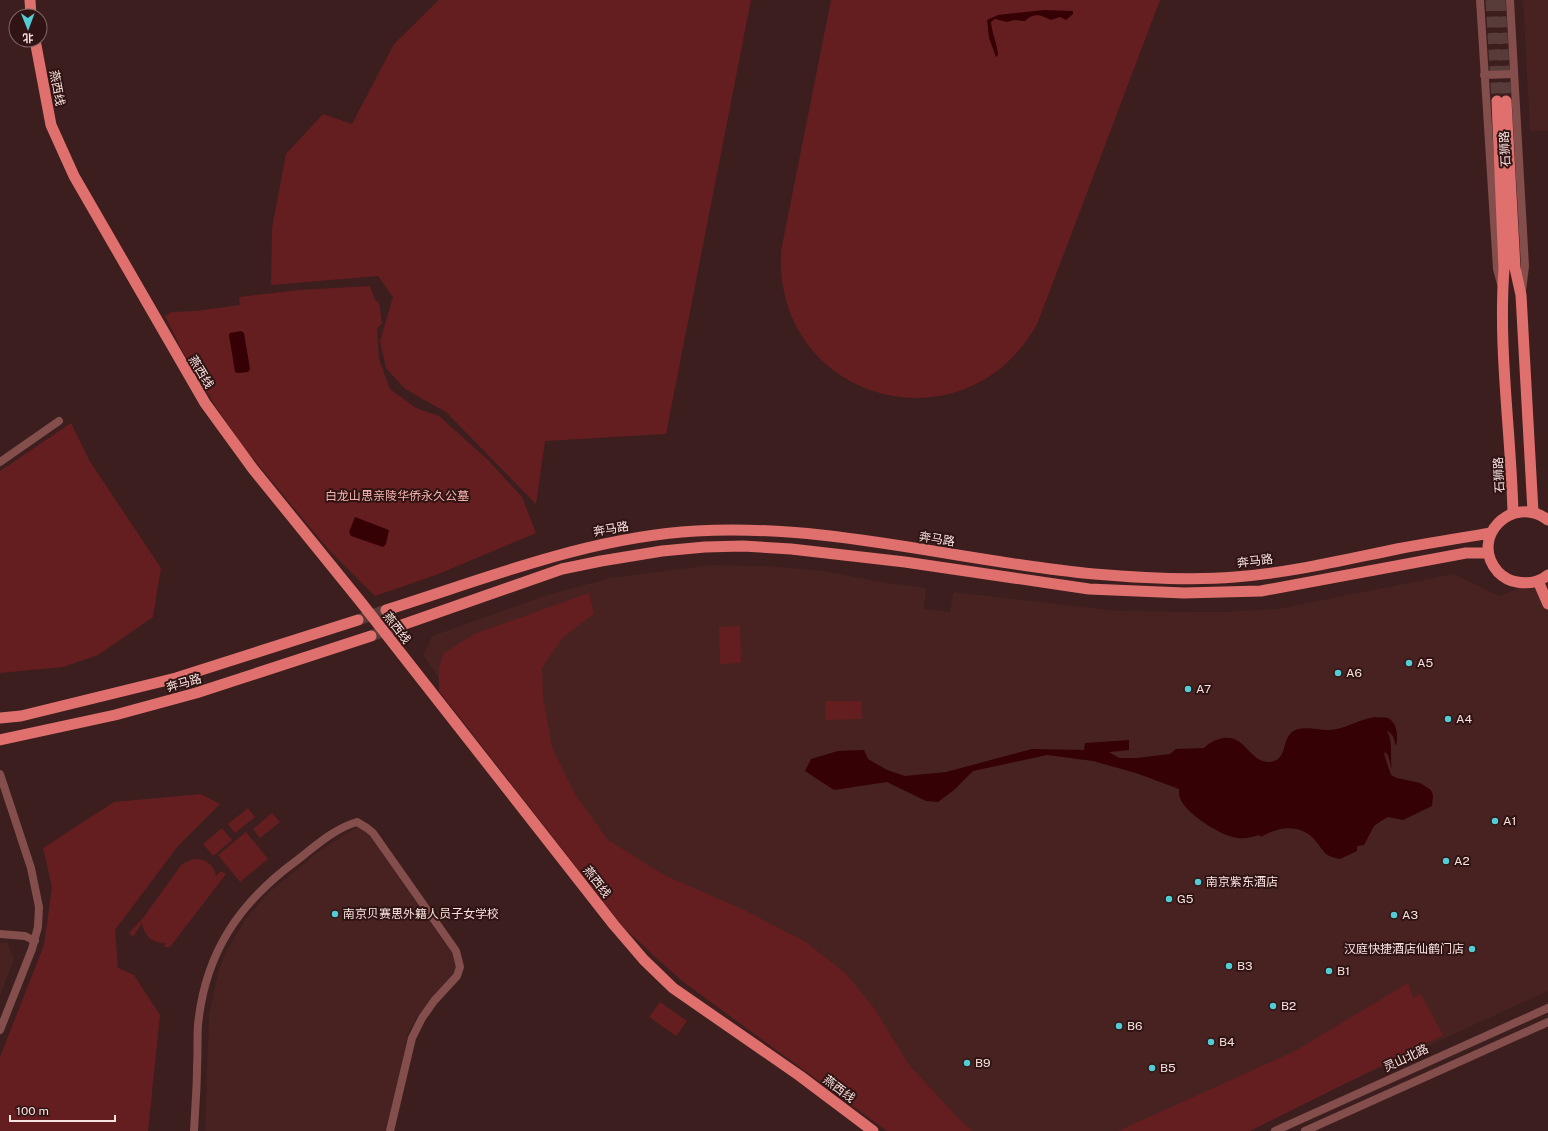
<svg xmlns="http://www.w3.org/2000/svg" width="1548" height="1131" font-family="'Public Sans','Noto Sans SC',sans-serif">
<rect width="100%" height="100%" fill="#3b1e1d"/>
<path fill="#472221" d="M1523,0H1548V131H1530Z
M711,565L768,566L823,571L888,583L926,588L924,609L950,612L953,592L1117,611L1223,612L1277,609L1454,574L1499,596L1548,577V991L1242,1131H890L653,957L509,778L423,655L432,636L547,595L610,578Z
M355,828H360L367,832L457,960L455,975L417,1017L408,1033L388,1131H205L209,1015L218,972L227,950L245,920L268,893L318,852Z
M7,942L14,959L0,996V943Z"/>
<path fill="#651e20" d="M439,0H751L666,434L545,441L536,504L446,412L405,389L386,368L380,341L393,297L378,276L271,285L272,228L286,154L323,114L352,124L394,44Z
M831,0H1160L1038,322C967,455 773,402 781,251Z
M370,286L375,300L379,303L382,323L377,329L379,359L390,389L416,408L439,416L487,459L522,497L536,533L436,575L375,596L328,549L245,449L216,407L184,354L165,316L172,312L196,311L240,305L239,297L299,290Z
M71,423L89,460L161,568L153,617L98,655L63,667L0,673V471Z
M589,593L594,614L562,638L542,668L543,696L552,748L575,794L608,840L664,875L744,910L806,942L846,974L874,1008L909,1065L958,1118L972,1131H887L682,981L623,927L439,691V667L444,653L474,634Z
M740,626L741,663L720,664L719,627Z
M825,701H861L862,719L826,720Z
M201,794L220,804L178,846L115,930L118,968L134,975L160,1015L148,1131H0V1057L44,945L52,887L43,848L114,802Z
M248,808L255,817L235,833L228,824Z
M272,813L280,822L260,838L253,829Z
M222,828L232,840L213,856L203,844Z
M246,832L268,859L240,882L218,855Z
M193,859C205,858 214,864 216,876L221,871L226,874L170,947H164L166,943C153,944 144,936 142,923L133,937L129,933L143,918L182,864Z
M1408,983L1413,998L1421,994L1443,1035L1250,1131H1118L1295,1051Z
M660,1002L687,1021L676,1036L649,1017Z"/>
<path fill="#350105" d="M1044,10L1073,11V14L1066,20L1060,17L1051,20C1041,15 1034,12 1025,21L1014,20L1007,22L995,19L991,22C992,34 997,43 998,55L996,57L989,38L987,20L998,15Z
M241,331L244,333L250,369L248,372L238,373L235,372L229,335L230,333Z
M355,517L389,530L386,544L383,547L351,536L349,532Z
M1375,717C1379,718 1385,717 1388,718C1398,723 1398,738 1396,746L1393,736L1388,731L1387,732C1393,738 1390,760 1392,770L1388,755L1385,752L1384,754L1391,775L1397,778L1420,783L1431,790L1433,795L1432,806L1403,820L1388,817L1381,821L1374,826L1364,845L1357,846V851L1340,859C1321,855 1325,851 1314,839C1299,823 1277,827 1261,837L1259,835C1252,837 1245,839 1238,838C1222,837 1185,813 1180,798C1179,796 1179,792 1179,789L1136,773L1093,761L1047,755L973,771L954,790L938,802L926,801L887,782L834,790L805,771L811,759L838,751L864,750L868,759L887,770L905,776L946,772L1032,749L1084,750L1085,743L1129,740V750L1109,752L1119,758H1137L1170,754L1176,749L1204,748C1209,743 1213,741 1219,739C1245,731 1248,762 1269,762C1288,761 1281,741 1292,732C1301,725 1317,730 1328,730C1345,730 1358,719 1375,717Z"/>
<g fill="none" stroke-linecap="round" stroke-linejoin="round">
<path stroke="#573c3a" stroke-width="11" stroke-dasharray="11 5.5" stroke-linecap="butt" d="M1491,0L1497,101
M1500,0L1506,101
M358,620L386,610
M371,636L399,626"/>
<path stroke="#844e4c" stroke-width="8" d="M1480,0L1497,269L1501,284
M1510,0L1525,266L1522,291
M1484,75L1514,74
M0,462L59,421
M0,774L31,868L39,907L38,927L32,949L0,1030
M0,934L25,936L35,941
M194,1131C195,1110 197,1088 197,1067C198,1053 197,1039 198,1025C205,953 239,903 296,861C314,847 335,828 357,822L367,828L373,833L456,951L460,967L457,976L434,1001L422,1018L412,1038L390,1131
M1275,1131L1548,1008
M1305,1131L1548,1022"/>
<path stroke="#df706e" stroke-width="11" d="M30,0L31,16
M35,40L51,125L74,176L205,403L253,469L360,601L614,925L644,960L673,988L800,1076L873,1131
M1497,101L1504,269C1498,350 1511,432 1513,513
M1506,101L1515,268L1521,295L1533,512
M1548,520C1512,493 1468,538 1498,572C1503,577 1510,581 1517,582C1528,584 1539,582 1548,575
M1538,581L1548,604
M386,610C488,578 589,537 696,531C830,523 962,562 1094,574C1141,578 1189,581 1235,577C1290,573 1343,560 1397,549C1428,543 1460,538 1491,533
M399,626L562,569L601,561L662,551L705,547L743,546L791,549L905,562L1089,589L1184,593L1261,591L1466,553H1488
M0,718L21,716L176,678L358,620
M0,740L115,715L196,693L371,636"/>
</g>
<g fill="#52ccd5" stroke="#301413" stroke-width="1.5">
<circle cx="1409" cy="663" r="4"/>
<circle cx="1338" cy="673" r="4"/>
<circle cx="1188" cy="689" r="4"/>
<circle cx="1448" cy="719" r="4"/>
<circle cx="1495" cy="821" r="4"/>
<circle cx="1446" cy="861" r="4"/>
<circle cx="1198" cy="882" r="4"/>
<circle cx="1169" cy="899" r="4"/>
<circle cx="335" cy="914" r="4"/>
<circle cx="1394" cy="915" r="4"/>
<circle cx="1472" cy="949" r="4"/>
<circle cx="1229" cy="966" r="4"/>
<circle cx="1329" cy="971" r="4"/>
<circle cx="1273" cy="1006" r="4"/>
<circle cx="1119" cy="1026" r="4"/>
<circle cx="1211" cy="1042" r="4"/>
<circle cx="967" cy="1063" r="4"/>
<circle cx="1152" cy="1068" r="4"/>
</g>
<g text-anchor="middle" stroke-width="4" stroke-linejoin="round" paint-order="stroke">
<g font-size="12" fill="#f8e3e1" stroke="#301413">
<text transform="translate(57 88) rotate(79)" y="4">燕西线</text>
<text transform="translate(1505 149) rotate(-93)" y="4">石狮路</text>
<text transform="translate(201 372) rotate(59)" y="4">燕西线</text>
<text transform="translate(1499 475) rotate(-93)" y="4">石狮路</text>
<text transform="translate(611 529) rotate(-10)" y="4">奔马路</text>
<text transform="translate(937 539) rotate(9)" y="4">奔马路</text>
<text transform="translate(1255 561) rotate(-7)" y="4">奔马路</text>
<text transform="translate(397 628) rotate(52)" y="4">燕西线</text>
<text transform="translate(184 683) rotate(-16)" y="4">奔马路</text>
<text transform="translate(597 882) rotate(52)" y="4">燕西线</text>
<text transform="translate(1406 1058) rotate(-25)" y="4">灵山北路</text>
<text transform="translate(839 1089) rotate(37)" y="4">燕西线</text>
</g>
<g font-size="12" fill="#f6b3af" stroke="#301413">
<text x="397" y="500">白龙山思亲陵华侨永久公墓</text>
</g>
<g font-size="12" fill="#f8e3e1" stroke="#301413" text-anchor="start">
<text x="1417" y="667">A5</text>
<text x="1346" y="677">A6</text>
<text x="1196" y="693">A7</text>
<text x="1456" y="723">A4</text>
<text x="1503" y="825">A1</text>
<text x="1454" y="865">A2</text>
<text x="1206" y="886">南京紫东酒店</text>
<text x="1177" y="903">G5</text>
<text x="343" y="918">南京贝赛思外籍人员子女学校</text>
<text x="1402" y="919">A3</text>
<text x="1464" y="953" text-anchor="end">汉庭快捷酒店仙鹤门店</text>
<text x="1237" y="970">B3</text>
<text x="1337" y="975">B1</text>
<text x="1281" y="1010">B2</text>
<text x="1127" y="1030">B6</text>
<text x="1219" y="1046">B4</text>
<text x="975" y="1067">B9</text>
<text x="1160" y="1072">B5</text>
</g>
</g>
<g transform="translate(28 28) rotate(179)"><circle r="19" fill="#301413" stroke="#806765"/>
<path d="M0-3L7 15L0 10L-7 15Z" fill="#52ccd5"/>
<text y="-6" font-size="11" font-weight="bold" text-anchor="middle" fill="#f8e3e1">北</text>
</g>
<path d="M10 1115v6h105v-6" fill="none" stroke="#f8e3e1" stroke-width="2"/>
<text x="16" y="1115" font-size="12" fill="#f8e3e1" stroke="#301413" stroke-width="3" paint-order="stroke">100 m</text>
</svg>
